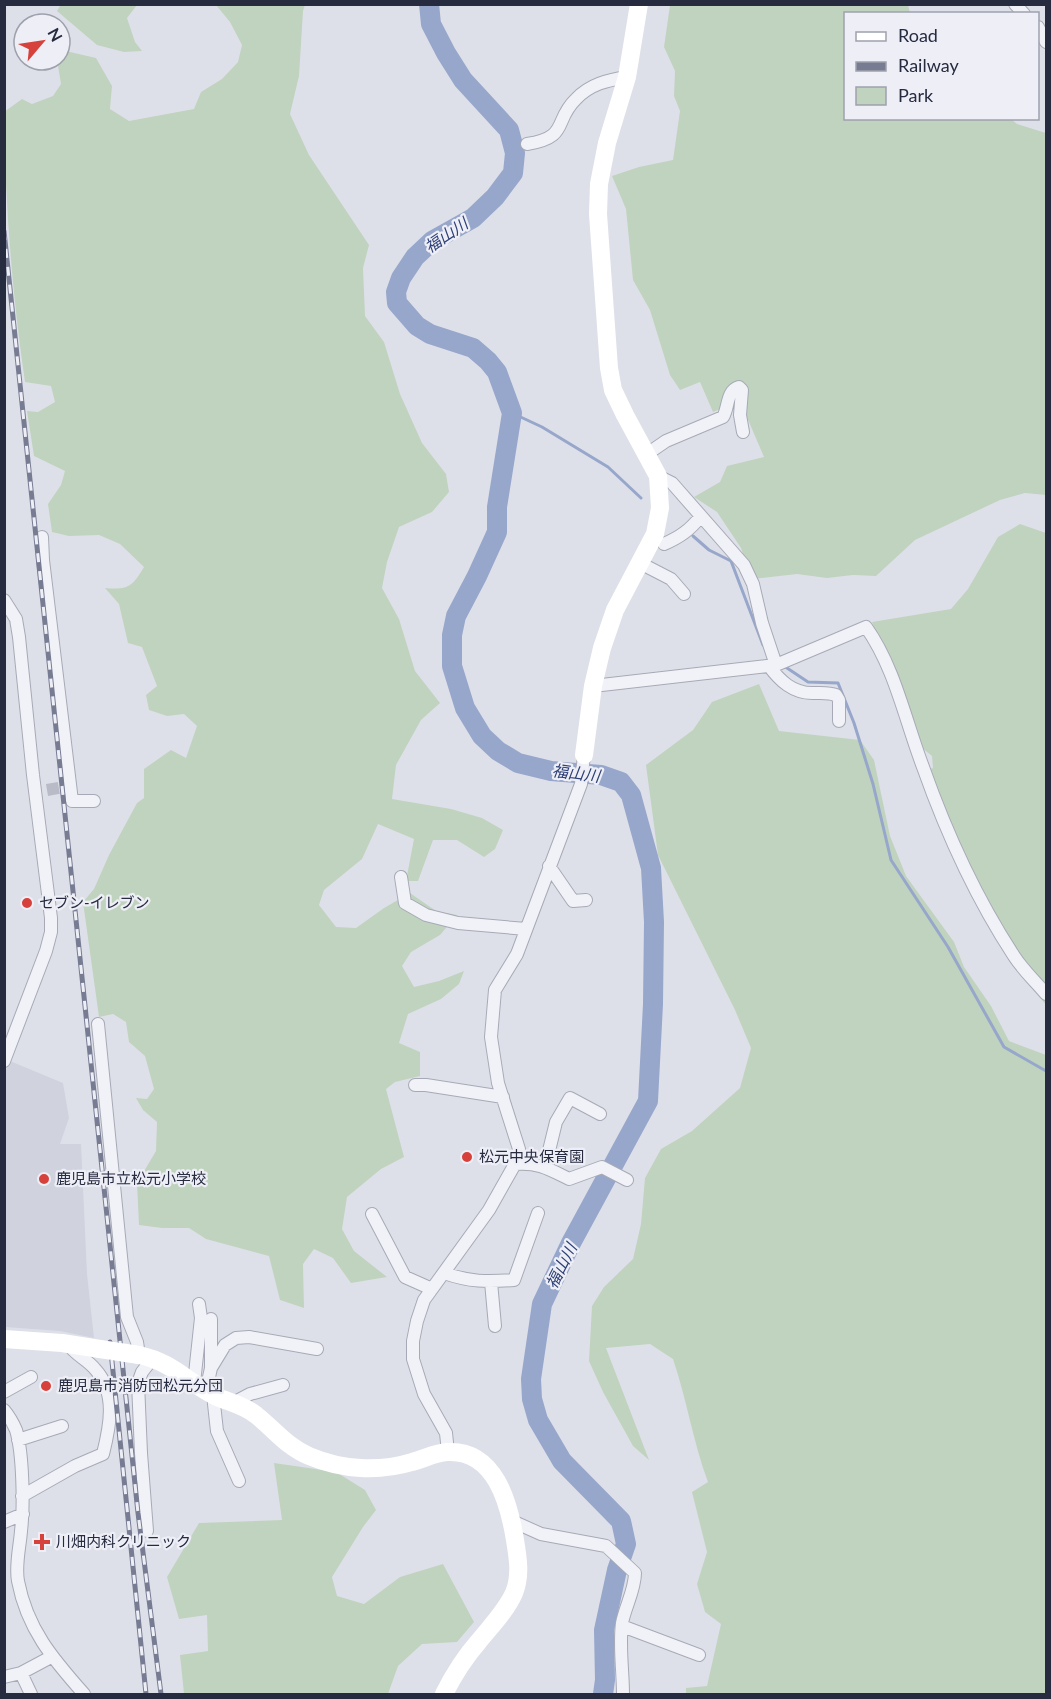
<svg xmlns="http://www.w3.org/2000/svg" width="1051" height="1699" font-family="Lato,'Noto Sans JP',sans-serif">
<rect width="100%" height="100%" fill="#dee0e9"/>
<path fill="#d0d2de" d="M10,1061L63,1083L69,1118L60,1144H81L87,1274L94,1338L60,1331L5,1327L4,1074Z"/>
<path fill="#c0d3bf" d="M61,4L137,5L127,18L135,42L142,51L124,52L97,45L57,11Z
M216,5H305L303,11L299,76L290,114L309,155L369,245L363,268L365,316L384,342L400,394L422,443L446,474L449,492L432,512L399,527L387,562L382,588L399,619L415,671L440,703L421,720L396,765L392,799L451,809L482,818L503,830L495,849L484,857L457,840H433L418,881H406L414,839L378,824L362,859L324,890L319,905L336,927L356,928L384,908L410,893L436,911L457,915L440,935L411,952L402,966L414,987L439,981L464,971L459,984L441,999L408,1014L399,1043L420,1052V1076L395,1082L386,1089L404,1157L381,1169L347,1197L342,1229L354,1251L387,1277L351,1283L333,1258L314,1249L303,1264L304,1308L280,1300L269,1256L206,1239L189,1228H162L139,1225L137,1183L156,1151L157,1122L143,1110L136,1098L147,1099L154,1089L145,1056L129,1042L126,1022L113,1014L99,1017L83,902L94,889L109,855L137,803L144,798V769L171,750L186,758L197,726L184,714L167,716L149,710L146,695L157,686L142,647L128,643L119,604L105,588C128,590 132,587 144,567L120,544L99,535L69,536L52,532L48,504L61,485L65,471L34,456L27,411L38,412L55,402L51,386L25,382C12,293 5,203 4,112L22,99L32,104L53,96L61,84L57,60H60V49L62,47L70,52L96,58L112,86L110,109L129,121L194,109L201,92L222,79L238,62L242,45L230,22Z
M670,5H908L910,13L846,14V118L1011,119L1017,124L1046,133V495L1025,493L1000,500L915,540L876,576L853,575L827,578L797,574L752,579L741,548L717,512L694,497L720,482L727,466L764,457L740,401L713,412L700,382L680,390L670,375L650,310L633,280L626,209L612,176L639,167L673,160L680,111L674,96L675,71L664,47Z
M1020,524L1046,533V1005L1032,987L921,772L933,768L932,756L916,743L897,684L872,622L951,609L968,589L998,537Z
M759,684L779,731L860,740L874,760L890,836L906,876L954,942L964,967L991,1006L1009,1041L1046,1055V1694H686V1688L707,1686L721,1624L705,1612L697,1584L707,1552L692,1492L708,1482C693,1442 687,1400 673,1359L650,1344L606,1348L649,1460L633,1446L603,1392L589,1361L592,1306L604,1287L633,1259L641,1224L645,1178L661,1149L692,1131L740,1088L751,1048L735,1010L658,855L646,765L693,730L712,702Z
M274,1463L336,1472L365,1490L376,1510L363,1527L332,1577L337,1596L364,1604L400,1577L443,1564L474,1622L457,1642L422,1644L398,1666L388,1694H184L180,1655L208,1651L207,1615L179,1619L167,1577L199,1523L282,1520Z"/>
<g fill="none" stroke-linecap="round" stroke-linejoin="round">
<path stroke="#97a6cb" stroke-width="3" d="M512,413L542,427L608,467L641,498
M693,536L709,550L731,561L763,645
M784,666L808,682L838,683L854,723L873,784L891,860L948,947L1004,1047L1046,1071"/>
<path stroke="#97a6cb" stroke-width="20" d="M429,4L431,24L446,53L463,80L509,130L515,153L513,173L495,197L473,218L432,241L415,257L401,278L396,292L397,303L417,326L430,334L473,348L488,361L497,372L512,413L497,507V532L477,576L456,616L452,635V666L465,708L482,736L498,751L518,763L551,771L601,775L621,782L631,795L651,868L654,922L653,1004L648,1101L571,1243L542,1304L531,1379L532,1399L538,1420L562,1461L621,1521L626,1544L617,1570L604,1630L605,1680L603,1694"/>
<path stroke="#b9bcc7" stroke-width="12" stroke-dasharray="12 6" stroke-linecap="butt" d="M47,790L70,786"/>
<g stroke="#a7aab6" stroke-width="14">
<path id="street" d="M1015,4L1024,14
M1038,27L1046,42
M527,144C570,137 553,121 576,99C590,84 608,80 627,77
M647,454L666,441L723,417C729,407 726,391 739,387L742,390L740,415L743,432
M658,476L672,483L744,565L753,584L762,623L776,665
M42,537L43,560L72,801H94
M664,544C680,537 690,530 701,516
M640,563L671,579L684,594
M4,600L16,619L19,637L33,775L51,918V932L46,951L4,1061
M769,666C780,681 793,693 812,693C820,693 829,692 836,695L839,700V721
M593,686L776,665L866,627C895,668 905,720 923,767C946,832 976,898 1014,956C1023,970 1036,982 1046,994
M549,866L573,901L586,900
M401,877L405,903L426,915L458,923L526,929
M98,1024L127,1317L137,1342L139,1355
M415,1085H426L503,1097
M515,1164C538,1162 549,1169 569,1179L602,1167L627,1180
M545,1167L556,1122L570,1098L600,1114
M372,1214L405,1277L432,1289
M444,1273C470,1282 486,1282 514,1280L538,1213
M491,1282L495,1326
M211,1319V1366
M194,1383L201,1318L199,1304
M206,1391L211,1368L225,1345L236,1338L249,1337L317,1349
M4,1392L31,1377
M213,1395L217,1431L239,1481
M233,1403L250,1394L283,1385
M4,1410C9,1416 13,1423 16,1430C23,1453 24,1506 21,1531C20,1546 15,1565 18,1581C27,1629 53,1659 84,1694
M18,1440L62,1426
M448,1452L446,1433L424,1394L413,1359V1341L417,1321L424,1300L489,1210L515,1164L519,1149L498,1083L491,1037L495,990L517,954L581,784L584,755
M22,1496L75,1466L103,1454C110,1426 117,1393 95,1369C87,1359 75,1355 68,1344
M512,1521L541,1534L606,1546L635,1573C635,1590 625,1607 622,1623C619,1646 623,1671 623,1694
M4,1522L23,1514
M147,1531L141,1453L138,1383L142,1372L153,1358
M622,1626L699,1655
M21,1673L31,1694
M4,1677L21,1673L51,1657"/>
</g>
<use href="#street" stroke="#f1f2f7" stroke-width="12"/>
<path stroke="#fff" stroke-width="18" d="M584,755L593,686L602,648L615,610L655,534L660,508L658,476L625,415L613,390L609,368L598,214L599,184L607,143L627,77L639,4
M4,1339L62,1343L100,1349
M139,1355C172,1362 186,1381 215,1396C228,1402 244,1405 256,1415C274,1429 287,1447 309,1456C342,1470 379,1472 412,1462C424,1459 434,1453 447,1452C495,1449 509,1503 515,1540C518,1558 521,1576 514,1593C506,1611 491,1626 479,1641C465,1657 453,1676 444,1694"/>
<g stroke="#777c93" stroke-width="5">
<path id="rail" d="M4,231L138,1513L161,1694
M110,1342L146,1694"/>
</g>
<use href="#rail" stroke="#eeeff6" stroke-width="3" stroke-dasharray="9" stroke-linecap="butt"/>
<path stroke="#fff" stroke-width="18" d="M100,1349L139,1355"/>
</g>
<g fill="#d6413b" stroke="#eeeff6" stroke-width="2">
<circle cx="27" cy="903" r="6"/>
<circle cx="467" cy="1157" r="6"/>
<circle cx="44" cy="1179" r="6"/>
<circle cx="46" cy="1386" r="6"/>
<path d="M39 1533h6v6h6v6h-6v6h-6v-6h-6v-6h6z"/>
</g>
<g text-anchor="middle" stroke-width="4.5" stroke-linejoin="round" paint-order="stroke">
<g font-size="15" fill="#262b40" stroke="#eeeff6" text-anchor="start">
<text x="39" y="908">セブン-イレブン</text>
<text x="479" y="1162">松元中央保育園</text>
<text x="56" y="1184">鹿児島市立松元小学校</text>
<text x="58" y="1391">鹿児島市消防団松元分団</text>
<text x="56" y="1547">川畑内科クリニック</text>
</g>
<g font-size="16" font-style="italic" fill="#2e4077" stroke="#eeeff6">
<text transform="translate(446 235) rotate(-34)" y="6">福山川</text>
<text transform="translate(576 773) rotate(7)" y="6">福山川</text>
<text transform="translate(561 1266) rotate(-63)" y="6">福山川</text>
</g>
</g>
<rect width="1051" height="1699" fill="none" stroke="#262b40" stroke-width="12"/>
<rect x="844" y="12" width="195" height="108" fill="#eeeff6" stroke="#9ea1ad" stroke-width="1.5"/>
<rect x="856" y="32" width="30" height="9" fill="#ffffff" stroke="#9ea1ad" stroke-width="1.5"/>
<text x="898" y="42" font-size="18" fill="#262b40">Road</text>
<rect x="856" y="62" width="30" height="9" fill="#777c93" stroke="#9ea1ad" stroke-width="1.5"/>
<text x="898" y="72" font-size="18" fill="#262b40">Railway</text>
<rect x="856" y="87" width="30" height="18" fill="#c0d3bf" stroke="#9ea1ad" stroke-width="1.5"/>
<text x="898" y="102" font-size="18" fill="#262b40">Park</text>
<g transform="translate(42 42) rotate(61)"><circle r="28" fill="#eeeff6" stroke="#9ea1ad" stroke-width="1.5"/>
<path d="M0-4.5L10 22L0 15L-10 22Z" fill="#d6413b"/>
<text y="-9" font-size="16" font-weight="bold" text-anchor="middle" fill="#262b40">N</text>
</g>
</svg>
